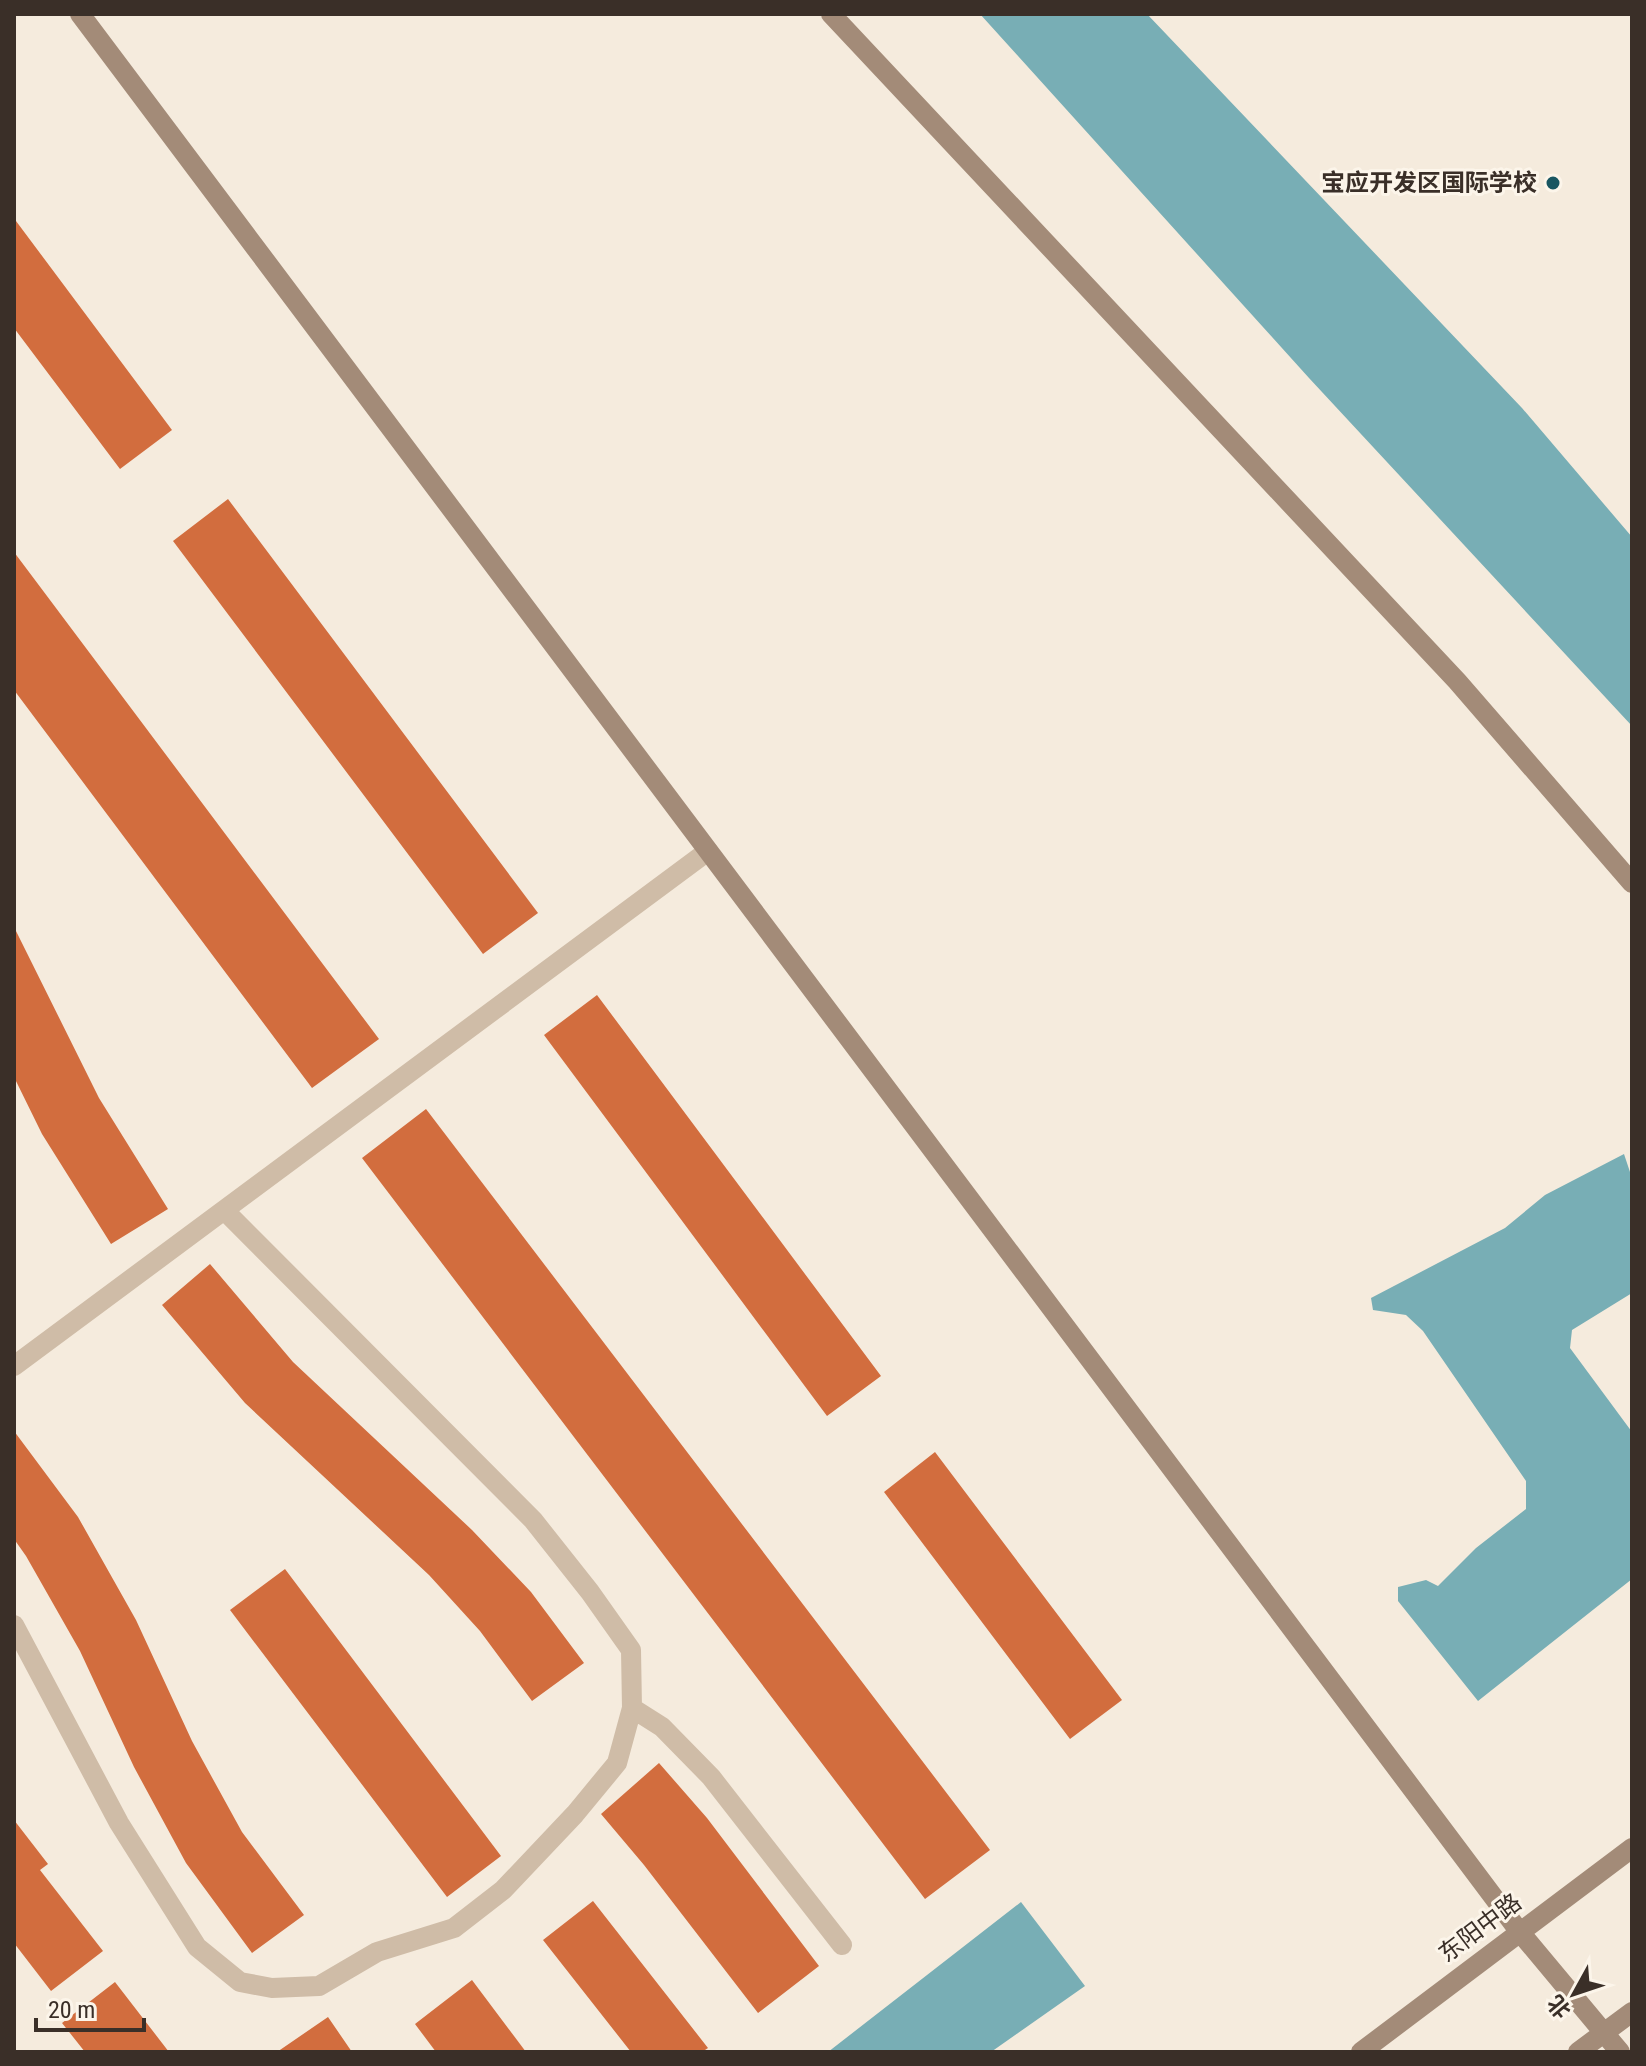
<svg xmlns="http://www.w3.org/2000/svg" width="1646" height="2066" font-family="'Roboto Condensed','Noto Sans SC',sans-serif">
<rect width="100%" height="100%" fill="#f5ebdd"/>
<path fill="#78aeb5" d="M980,14H1147L1522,408L1632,537V726L1309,378Z
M1624,1154L1632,1178V1293L1572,1330L1570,1348L1632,1432V1579L1478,1701L1398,1601V1587L1426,1580L1438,1586L1476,1548L1526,1509V1481L1423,1331L1406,1315L1373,1310L1371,1298L1505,1228L1545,1195Z
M1021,1902L1085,1986L991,2052H828Z"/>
<path fill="#d26d3e" d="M16,221L172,430L120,469L14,328V223Z
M228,499L538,913L483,954L173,541Z
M14,552L379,1039L312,1088L14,690Z
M14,927L99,1098L168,1209L111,1244L42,1134L14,1077Z
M597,995L881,1376L827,1416L544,1035Z
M426,1109L990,1850L925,1899L362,1158Z
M210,1264L293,1362L472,1530L531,1592L584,1663L532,1701L480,1631L429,1575L245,1403L162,1305Z
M14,1431L78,1517L136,1620L192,1741L242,1832L304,1915L252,1953L186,1863L134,1767L80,1651L26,1556L14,1539Z
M935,1452L1122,1700L1070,1739L884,1492Z
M285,1569L501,1856L447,1897L230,1610Z
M659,1763L707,1818L819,1966L758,2013L644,1865L601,1814Z
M14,1820L48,1864L40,1870L103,1951L51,1991L14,1943Z
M593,1901L708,2048L702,2052H631L543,1940Z
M472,1980L526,2052H436L415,2024Z
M115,1982L169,2052H85L62,2023Z
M328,2017L352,2052H277Z"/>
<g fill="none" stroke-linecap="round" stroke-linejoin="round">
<path stroke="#cfbca7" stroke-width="20" d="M224,1210L533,1520L590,1592L631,1650L632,1708L662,1727L711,1777L842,1945
M14,1366L708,851
M14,1625L119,1823L197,1947L240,1982L272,1988L319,1986L377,1952L454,1928L503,1890L575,1814L617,1763L632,1708"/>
<path stroke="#a38b78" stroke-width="20" d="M80,14L1519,1931L1620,2052
M831,14L1457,681L1632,883
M1361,2052L1632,1848
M1578,2052L1632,2012"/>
</g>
<circle fill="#195661" stroke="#fcf5ea" stroke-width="3" cx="1553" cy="183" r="8"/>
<g text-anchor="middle" stroke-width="6" stroke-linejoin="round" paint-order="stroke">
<g font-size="24" font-weight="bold" fill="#3a2f28" stroke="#fcf5ea" text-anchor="end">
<text x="1537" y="191">宝应开发区国际学校</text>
</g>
<g font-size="24" fill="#3a2f28" stroke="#fcf5ea">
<text transform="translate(1480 1928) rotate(-37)" y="8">东阳中路</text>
</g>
</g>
<rect width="1646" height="2066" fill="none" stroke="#3a2f28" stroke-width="32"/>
<g transform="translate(1574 1994) rotate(230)" stroke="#fcf5ea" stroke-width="6" paint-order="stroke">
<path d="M0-6L14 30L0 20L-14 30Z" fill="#3a2f28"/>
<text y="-12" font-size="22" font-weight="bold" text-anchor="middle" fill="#3a2f28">北</text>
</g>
<path d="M36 2018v12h108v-12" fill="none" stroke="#3a2f28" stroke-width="4"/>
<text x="48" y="2018" font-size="24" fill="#3a2f28" stroke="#fcf5ea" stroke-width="6" paint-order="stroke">20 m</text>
</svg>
